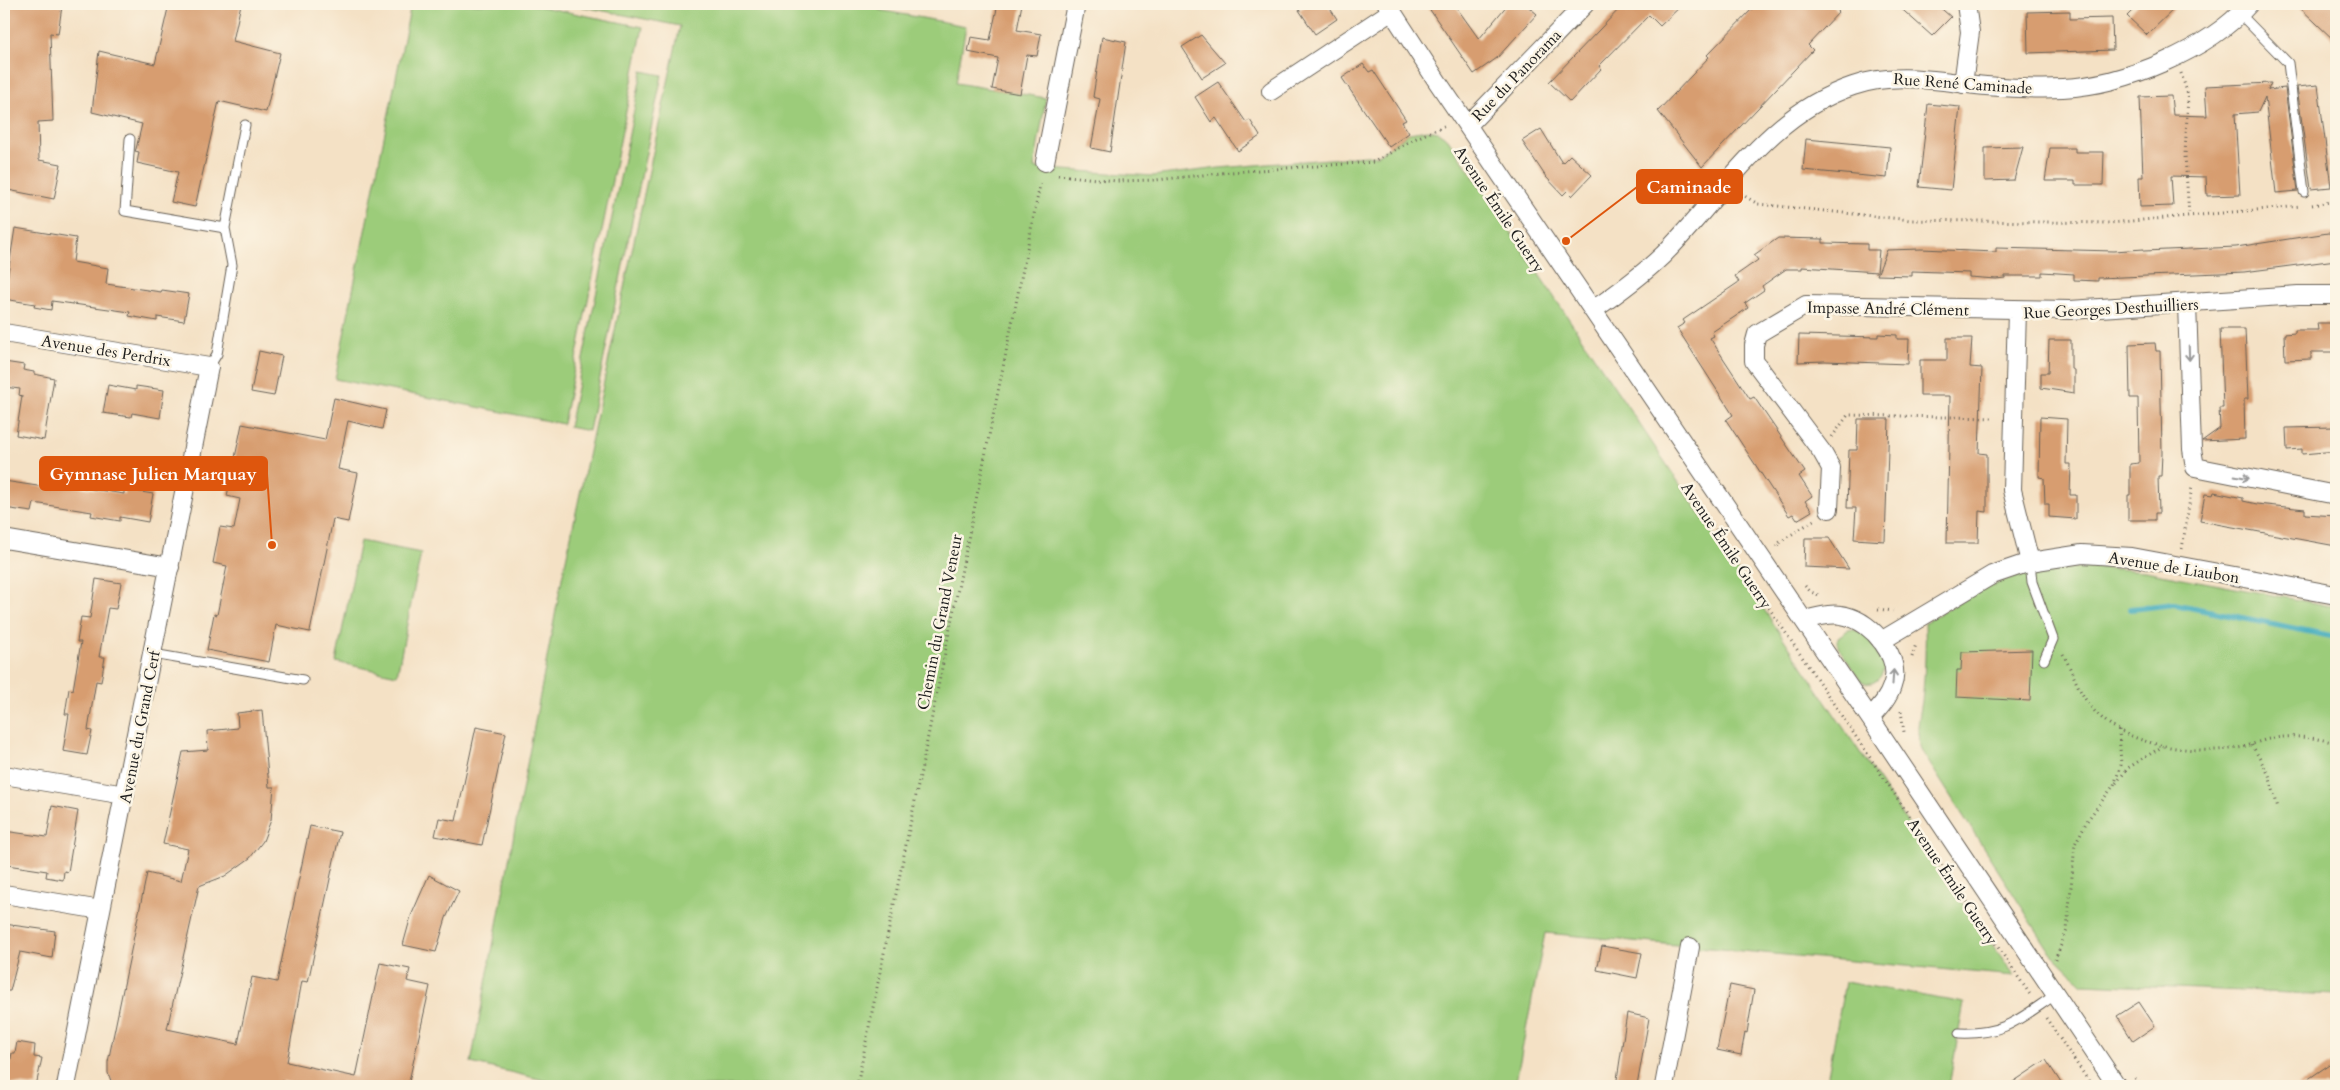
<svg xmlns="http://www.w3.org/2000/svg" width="2340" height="1090" font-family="Cardo,serif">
<rect width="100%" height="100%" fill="#fcf5e5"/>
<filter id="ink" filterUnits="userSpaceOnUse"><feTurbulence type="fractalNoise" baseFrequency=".02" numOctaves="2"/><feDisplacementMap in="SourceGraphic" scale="10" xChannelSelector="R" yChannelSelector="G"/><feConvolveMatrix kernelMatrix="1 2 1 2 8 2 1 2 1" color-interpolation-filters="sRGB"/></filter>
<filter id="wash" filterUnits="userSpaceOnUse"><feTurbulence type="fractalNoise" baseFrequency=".0096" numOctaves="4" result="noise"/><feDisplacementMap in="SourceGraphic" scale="20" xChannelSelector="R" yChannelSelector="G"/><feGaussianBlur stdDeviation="1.12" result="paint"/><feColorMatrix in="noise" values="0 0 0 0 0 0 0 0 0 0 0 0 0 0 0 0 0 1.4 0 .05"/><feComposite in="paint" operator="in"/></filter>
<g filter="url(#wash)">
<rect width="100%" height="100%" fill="#f4e1c5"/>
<path fill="#9ccc7a" stroke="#5c744b" d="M411,4H528L643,27L563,424L335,379Z
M569,4H880L879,10L966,26L956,83L1046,98L1034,168L1153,176L1219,168L1378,155L1409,133L1428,130L1438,132L1448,139L1947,882L2015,976L1545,933L1515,1086H569L471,1063L562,578L680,26Z
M642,71L662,75L589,431L569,427Z
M360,541L421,553L397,675L336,662Z
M2092,567L2145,571L2336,607V995L2083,984L2051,953L1921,750C1914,723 1921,718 1923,692C1925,668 1926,646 1925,622C1954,606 1983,587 2015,577C2039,569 2066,568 2092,567Z
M1848,630C1867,627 1881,652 1884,668C1881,680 1871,688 1860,680L1838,647V637Z
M1845,982L1964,1003L1949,1086H1826Z"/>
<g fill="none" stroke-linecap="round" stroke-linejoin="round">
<path stroke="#3daabc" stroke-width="6" d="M2131,609L2174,604L2336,637"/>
</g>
<g id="blocks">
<path fill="#d79d70" d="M7,4H48L62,6L58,34L50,33L53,121L38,122L39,160L61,164L54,199L8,190V187L4,186V9L6,10Z
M169,4H241L233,41L280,53L266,112L219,101L195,207L171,202L178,172L137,163L139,152L135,151L136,149L142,124L92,112L99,51L155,64Z
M998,4H1022L1017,30L1041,34L1037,56L1027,55L1020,94L992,89L998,58L968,52L971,37L990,40Z
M1309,4H1327L1337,19L1315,34L1299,10Z
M1426,4H1454L1479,39L1508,4H1525L1537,14L1497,58L1474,74Z
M1624,4H1683L1660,26L1649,15L1599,66L1601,69L1570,102L1549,82Z
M1757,4H1831L1839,12L1808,45L1813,50L1702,167L1658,111L1709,57L1707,55Z
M1896,4H1936L1951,17L1932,36Z
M2139,4H2179L2147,35L2127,16Z
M2296,4H2336V42Z
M2070,11V19L2112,18L2113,50L2028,53L2027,12Z
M1201,35L1225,63L1202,78L1182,47Z
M1102,37L1126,42L1110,152L1091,148L1100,99L1093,97Z
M1363,64L1369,72L1373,70L1406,120L1402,122L1409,133L1389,147L1342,78Z
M1218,82L1246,122L1250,120L1260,136L1238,151L1216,118L1211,122L1195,97Z
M2271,83L2268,90L2285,88L2298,191L2276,193L2265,97L2258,112L2235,114L2240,195L2207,196L2206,177L2171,176L2173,206L2140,207L2139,177H2143L2140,97L2171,96L2173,115L2207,116L2205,86Z
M2318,85L2331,187L2311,189L2297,87Z
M1928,104L1960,107L1951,190L1919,187Z
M1541,129L1562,163L1570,155L1592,175L1572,196L1567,191L1563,195L1546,177L1522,141Z
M1806,139L1890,147L1887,178L1803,170Z
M2023,147L2014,180L1985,181V148Z
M2050,148H2075V152H2104L2103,185H2075V181H2045Z
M15,228L76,238L73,262L108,268L106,284L161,292L162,290L189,294L184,321L157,317V321L129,316L130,312L52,301L51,310L34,307L35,304L4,299Z
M2328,233L2336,234V260L2244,272L2098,278V281L2074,280V274L2042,272V276H2005V278L1996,279L1969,277V273L1912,271V276L1877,275L1887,250L1921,249L1996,252V248L2114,251L2144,249V251L2236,247Z
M1778,238L1823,239V243L1867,244V250H1879L1877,272L1802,267V269H1786L1762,286L1764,290L1745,303L1748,308L1712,332L1714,336L1710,338L1750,399L1754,397L1805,472L1799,476L1812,496L1805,501L1812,511L1797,520L1793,514L1789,516L1726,420L1733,415L1677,328L1685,323L1683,320L1739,282L1735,276L1758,260L1754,255Z
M2317,323H2336V352H2311V359L2285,360L2284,334L2295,333V330H2318Z
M2220,329H2245L2248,399H2244L2245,439L2202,441L2220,428L2219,408H2223Z
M1878,334L1897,335V339H1909L1908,364L1825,361L1798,362L1799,335L1878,337Z
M1947,338H1972L1970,367L1982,368L1979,453L1987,454V512L1979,511L1978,543H1947L1950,396H1920V360H1947Z
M2049,340H2071V369L2074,370V393L2041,388V373H2048Z
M2155,343L2156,351H2160L2162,453L2161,476H2158L2159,513H2155V520H2128V495H2130V464L2139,463L2138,398H2130L2129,344Z
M259,351L282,356L274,396L251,392Z
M4,362L24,365L23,370L34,372V374L54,378L44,440L16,435L22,396L19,395L20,389L4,387Z
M108,385L136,390V386L164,390L160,418L132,413L131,417L103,413Z
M334,398L386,410L382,429L348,421L338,469L358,473L348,522L333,519L310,632L276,625L269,662L207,650L214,614L217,615L227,566L213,563L220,527L234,529L240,499L227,496L242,424L325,440Z
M2040,417L2067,419L2066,464H2071L2070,495H2076V519L2049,517V504H2045L2044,478L2039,477Z
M1858,419H1889L1885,541L1854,539L1856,508H1847L1849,450H1857Z
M2336,427V451L2302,454V449L2287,450L2286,428Z
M46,477L74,482L73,486L124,494V489L153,494L148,522L120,517V521L91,516L92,512L34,503L32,512L4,508V481L44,487Z
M2214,492L2243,498V501L2257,504L2305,509V514L2336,516V546L2200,521L2205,494L2213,495Z
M1805,538H1829L1849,569L1804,567Z
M96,579L121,583L116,609L108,608L99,657H105L101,682L96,681L88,730L92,731L87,755L63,751L69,714H65L69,689L73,690L81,642H77L81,617L90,618Z
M2032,650L2030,701L1956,697L1957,670H1961L1962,652Z
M262,710L269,787H274L271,820L263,841L250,858L225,876L199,886L167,1029L238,1044L252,977L277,982L310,826L340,832L308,982L302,981L287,1062L356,1077L380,963L410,969L407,981L430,986L408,1086H307L282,1081L281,1086H113L108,1073V1062L147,873L181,881L188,849L163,844L183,752L208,750L207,731L238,728L237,713Z
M476,727L506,733L482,845L435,836L439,818L456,821Z
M52,806L78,811L68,872L64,871L63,880L46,877L47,871L7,865L8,857L4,856V831L47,837Z
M429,875L459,891L446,918L436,952L403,945L411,916Z
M4,924L55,931L52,958L20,952L10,991H4Z
M1602,946L1642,953L1637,978L1597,970Z
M1730,985L1754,990L1747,1033L1745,1032L1741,1055L1717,1050Z
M2139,1002L2155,1026L2133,1041L2117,1016Z
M1627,1013L1649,1018L1637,1086H1616Z
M17,1042L35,1045L34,1057L42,1058L36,1086L6,1083L12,1053H15Z
M2046,1060L2063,1086H2007Z
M2336,1060V1086H2298Z"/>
</g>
</g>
<g filter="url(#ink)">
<use href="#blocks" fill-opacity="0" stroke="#686157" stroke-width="1"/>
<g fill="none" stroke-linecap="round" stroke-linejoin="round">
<g stroke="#686157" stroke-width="11">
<path id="service" d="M2240,14L2288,63L2304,192
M130,139L125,211L225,228L232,265L217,354L209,367
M225,228L245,125
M2030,562L2032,582L2053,639L2044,660
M153,654L303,680
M1959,1033C2004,1035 2019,1019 2055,995"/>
</g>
<g stroke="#686157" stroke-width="20">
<path id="minor" d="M1387,4L1437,81L1870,718L2117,1086
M1963,84L1970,32L1966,4
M1271,91L1392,11
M1468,125L1585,4
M1045,162L1076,4
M2187,304L2192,449L2195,467L2336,495
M1593,310C1618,293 1641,276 1663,255C1724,194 1766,115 1853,86C1897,71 1941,82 1986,86C2012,88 2038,89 2063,88C2124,85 2209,50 2249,4
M2017,310L2012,490L2030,562
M4,333L209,367L66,1086
M1829,509L1831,468L1822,452L1754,361V345L1757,334L1806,305L2070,310L2298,295H2336
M4,539L170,567
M1804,620C1818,617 1831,612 1846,616C1872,622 1903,658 1892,686C1888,699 1879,708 1870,718
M1881,641L1992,575L2030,562L2082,554L2132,557L2336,595
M4,775L125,795
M4,894L101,910
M1664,1086L1690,947"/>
</g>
<path stroke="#686157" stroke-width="3" stroke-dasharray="1 4" stroke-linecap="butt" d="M2181,73L2188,95L2185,155L2189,216
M1058,175L1117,181L1156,180L1231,172L1374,162L1414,139L1444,126
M1741,194L1758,204L1911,220L2109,223L2301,206
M2312,205L2336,201
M1832,437L1848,415L1995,418
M1696,500L2031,996
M1778,546L1777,544L1814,520
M2182,549L2192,486
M1805,586L1811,592L1821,596
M1878,609L1893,611
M2063,654C2073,672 2078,691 2091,707C2123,747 2196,756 2243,747C2251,745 2257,742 2265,740C2287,734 2314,737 2336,743
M1912,657L1916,644
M1901,711L1904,732
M2252,745L2269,775L2278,808
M2116,783L2128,768L2163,746
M2055,960L2067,930L2075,844L2087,821L2114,785L2121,765L2119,729
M2046,1018L2092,1086
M2135,1078L2140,1086
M857,1086L1041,180"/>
<use href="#service" stroke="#fff" stroke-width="9"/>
<use href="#minor" stroke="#fff" stroke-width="18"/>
</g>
<defs><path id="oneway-shaft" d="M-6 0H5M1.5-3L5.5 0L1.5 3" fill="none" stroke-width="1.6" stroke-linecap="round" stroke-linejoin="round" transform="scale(1.25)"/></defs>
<g stroke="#999">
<use href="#oneway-shaft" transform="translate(2189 353) rotate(88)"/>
<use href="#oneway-shaft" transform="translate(2242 477) rotate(11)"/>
<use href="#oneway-shaft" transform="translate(1893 677) rotate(-86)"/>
</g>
</g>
<g text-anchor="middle" stroke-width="5" stroke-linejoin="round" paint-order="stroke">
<g font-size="16" fill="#1c1c1c" stroke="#fcf5e5">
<text transform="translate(1516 75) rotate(-46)" y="6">Rue du Panorama</text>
<text transform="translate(1963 83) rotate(4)" y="6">Rue René Caminade</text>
<text transform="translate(1500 209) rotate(56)" y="6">Avenue Émile Guerry</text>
<text transform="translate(1888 308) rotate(1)" y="6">Impasse André Clément</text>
<text transform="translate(2111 308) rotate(-3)" y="6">Rue Georges Desthuilliers</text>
<text transform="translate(106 350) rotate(9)" y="6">Avenue des Perdrix</text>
<text transform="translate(1727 545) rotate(56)" y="6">Avenue Émile Guerry</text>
<text transform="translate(2174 567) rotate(9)" y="6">Avenue de Liaubon</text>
<text transform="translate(939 622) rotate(-79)" y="6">Chemin du Grand Veneur</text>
<text transform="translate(139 727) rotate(-79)" y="6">Avenue du Grand Cerf</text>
<text transform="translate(1953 881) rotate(56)" y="6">Avenue Émile Guerry</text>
</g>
</g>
<path fill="none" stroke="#de560d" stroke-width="2" d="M1566 241L1637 187M272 545L267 474"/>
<g fill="#de560d" stroke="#fcf5e5" stroke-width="2">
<circle cx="1566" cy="241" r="5"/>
<circle cx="272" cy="545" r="5"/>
</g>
<g fill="#de560d" stroke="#de560d" stroke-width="2">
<rect x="1637" y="170" width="105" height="33" rx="5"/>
<rect x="40" y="457" width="227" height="33" rx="5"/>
</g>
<g font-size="18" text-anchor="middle" font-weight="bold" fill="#fff">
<text x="1689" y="193">Caminade</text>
<text x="153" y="480">Gymnase Julien Marquay</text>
</g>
<rect width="2340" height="1090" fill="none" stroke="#fcf5e5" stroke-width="20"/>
</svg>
